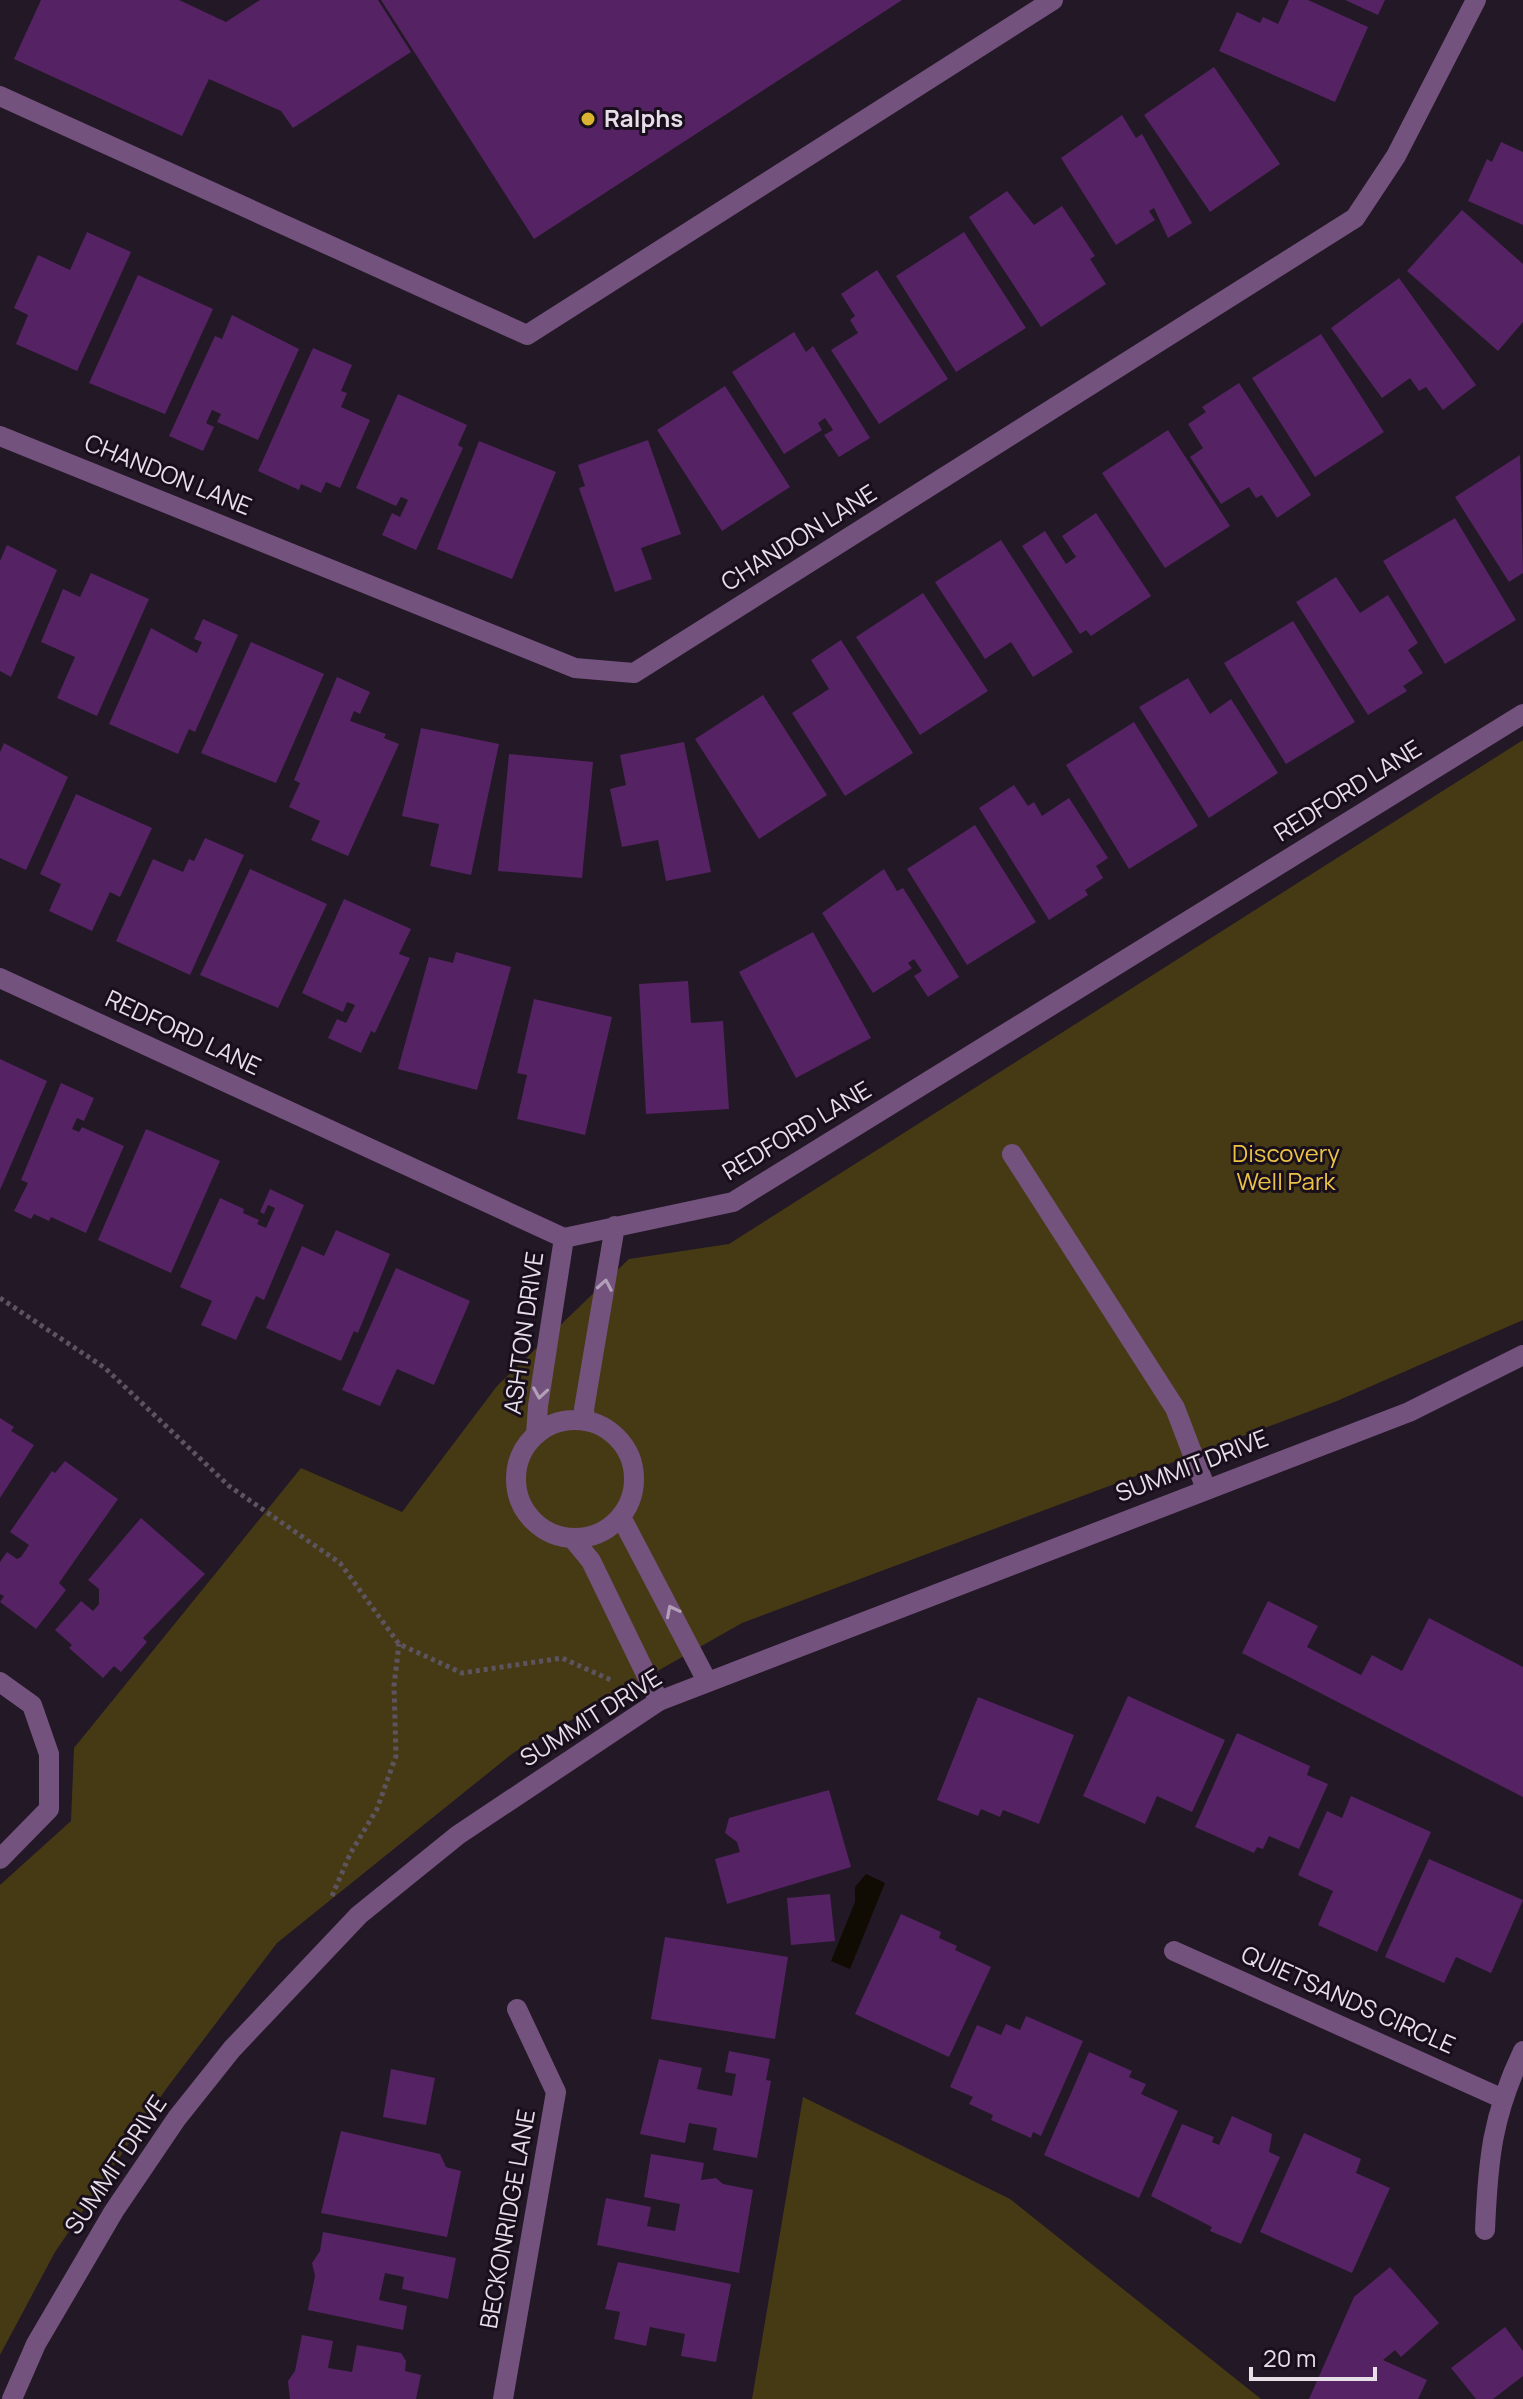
<svg xmlns="http://www.w3.org/2000/svg" width="1523" height="2399" font-family="Manrope,sans-serif">
<rect width="100%" height="100%" fill="#231826"/>
<path fill="#463a15" d="M1523,740V1320L1337,1401L742,1623L513,1753L277,1943L166,2089L55,2252L0,2355V1885L71,1821L74,1748L301,1468L402,1512L497,1386L629,1259L729,1244Z
M803,2097L1010,2199L1261,2399H752Z"/>
<path fill="#110c03" d="M866,1874L885,1883L850,1969L831,1961L855,1902V1887Z"/>
<path fill="#552363" d="M41,0H179L226,22L260,0H378L411,52L293,128L281,111L209,79L182,136L14,59Z
M381,0H902L534,239Z
M1289,0H1308L1368,27L1335,102L1219,51L1237,12L1260,23L1263,17L1278,24Z
M1345,0H1385L1378,15Z
M1214,67L1280,164L1210,212L1144,115Z
M1122,115L1136,138L1142,134L1192,223L1168,238L1154,208L1149,211L1155,220L1116,245L1061,158Z
M1501,142L1523,152V225L1468,201L1487,159L1492,162Z
M1007,191L1034,225L1062,206L1095,256L1090,259L1106,284L1041,327L969,217Z
M1462,210L1523,264V322L1498,351L1407,271Z
M87,232L131,252L77,371L16,344L28,315L14,308L38,255L70,270Z
M964,232L1026,328L956,372L896,276Z
M877,270L948,379L879,424L831,350L858,333L850,320L855,316L841,294Z
M138,275L213,309L165,414L89,383Z
M1399,278L1476,385L1443,410L1426,387L1419,391L1410,378L1382,398L1331,328Z
M232,315L299,349L258,440L217,422L221,414L212,410L206,423L214,427L203,451L169,436L215,336L222,339Z
M794,332L806,352L813,346L870,438L839,457L824,435L833,430L825,418L818,423L822,430L784,454L732,372Z
M1321,334L1384,432L1315,477L1252,378Z
M313,348L352,365L341,391L347,393L341,407L370,420L340,488L326,482L321,493L301,484L299,490L258,471Z
M1239,383L1311,495L1277,518L1262,495L1256,498L1249,487L1221,504L1190,457L1203,448L1188,424L1206,412L1202,407Z
M725,386L790,487L722,531L657,430Z
M398,394L467,425L458,445L463,448L416,550L382,535L392,513L400,517L408,500L401,497L396,506L356,488Z
M1168,430L1230,526L1165,568L1102,473Z
M648,440L681,534L641,548L652,579L615,592L579,488L585,486L578,465Z
M479,441L556,472L512,579L437,549Z
M1520,455L1523,573L1509,582L1455,497Z
M1096,513L1151,596L1091,636L1086,630L1080,634L1022,546L1045,531L1066,564L1076,557L1062,536Z
M1455,518L1516,620L1445,664L1383,561Z
M1001,540L1073,652L1033,677L1011,642L985,659L935,582Z
M7,545L57,570L11,677L0,671V561Z
M91,573L149,599L97,716L57,698L75,657L41,642L63,589L80,597Z
M1336,577L1360,613L1388,595L1418,643L1408,650L1423,673L1403,686L1407,691L1368,715L1296,602Z
M923,593L988,691L920,735L856,637Z
M203,619L238,635L195,732L189,729L178,754L109,724L151,628L197,653L202,642L194,639Z
M1293,621L1355,722L1286,764L1224,663Z
M841,640L913,753L845,796L792,713L829,689L811,660Z
M251,642L324,674L276,783L201,753Z
M337,677L370,692L360,714L354,711L350,721L386,734L384,738L399,744L348,856L311,840L320,821L289,807L300,783L294,780Z
M1188,678L1210,714L1231,699L1278,773L1209,818L1139,707Z
M763,695L827,795L759,839L695,739Z
M1134,722L1198,826L1129,869L1066,765Z
M421,728L499,744L471,875L430,866L439,824L402,816Z
M684,742L711,872L666,881L658,840L622,847L610,789L626,785L620,755Z
M4,743L68,777L26,870L0,858V752Z
M509,754L593,762L582,878L498,871Z
M1014,785L1028,806L1034,802L1042,816L1069,798L1108,858L1096,866L1103,878L1085,890L1088,895L1049,920L979,808Z
M76,794L152,828L120,897L110,892L92,931L49,911L61,884L40,874Z
M975,825L1036,922L967,965L907,869Z
M205,838L244,855L190,975L116,941L153,859L183,872L189,859L194,861Z
M250,869L327,904L278,1008L200,975Z
M884,869L897,891L903,888L959,977L928,997L914,976L922,971L914,959L908,963L912,968L873,993L822,913Z
M344,899L411,929L399,954L410,958L375,1033L371,1031L361,1053L328,1038L337,1019L346,1023L355,1005L347,1002L343,1012L302,993Z
M813,932L871,1038L796,1078L739,972Z
M456,952L511,967L477,1090L398,1069L429,957L453,963Z
M688,981L691,1023L723,1021L729,1109L646,1114L639,984Z
M534,999L612,1017L585,1135L517,1119L527,1075L517,1073Z
M0,1059L47,1081L0,1190Z
M61,1083L94,1098L84,1121L77,1118L72,1129L79,1132L82,1127L124,1146L86,1233L51,1217L49,1221L34,1214L31,1219L14,1211L28,1183L21,1180Z
M146,1129L220,1161L171,1273L98,1240Z
M270,1189L304,1205L264,1300L256,1296L236,1340L201,1325L212,1301L180,1287L220,1198L244,1209L243,1213L259,1220L257,1224L266,1228L275,1208L268,1205L264,1214L260,1212Z
M336,1230L390,1254L358,1333L354,1331L341,1361L266,1328L302,1246L324,1256Z
M396,1268L470,1301L434,1385L397,1369L380,1406L342,1390Z
M0,1418L14,1427L11,1431L34,1445L0,1498Z
M65,1461L118,1499L59,1583L66,1590L36,1629L0,1602L4,1596L0,1594V1562L7,1552L17,1559L21,1557L29,1545L10,1532L52,1471L55,1473Z
M141,1518L205,1574L143,1638L147,1642L121,1672L114,1666L103,1678L69,1648L72,1645L55,1630L81,1601L93,1611L99,1604V1589L88,1580Z
M1268,1601L1318,1626L1307,1647L1361,1675L1372,1655L1402,1671L1429,1618L1523,1667V1797L1242,1653Z
M1128,1696L1225,1740L1192,1812L1157,1796L1145,1824L1083,1796Z
M978,1697L1074,1735L1039,1824L1003,1810L1000,1817L981,1809L978,1816L937,1800Z
M1237,1733L1310,1766L1307,1775L1328,1784L1299,1849L1269,1836L1263,1849L1257,1847L1254,1853L1195,1827Z
M829,1790L851,1867L727,1904L715,1859L740,1852L737,1842L725,1833L729,1818Z
M1351,1796L1431,1832L1377,1952L1318,1925L1333,1891L1298,1875L1327,1811L1342,1818Z
M1429,1859L1523,1900L1491,1973L1456,1957L1444,1983L1385,1957Z
M830,1894L835,1941L791,1945L787,1898Z
M901,1914L941,1932L939,1938L957,1946L955,1950L991,1967L949,2057L855,2014Z
M665,1937L788,1957L775,2039L651,2019Z
M1026,2016L1083,2041L1041,2136L1033,2132L1031,2138L991,2120L993,2115L969,2104L973,2097L950,2087L977,2025L1001,2035L1006,2024L1020,2030Z
M729,2051L770,2059L766,2080L771,2081L757,2158L713,2150L717,2128L689,2123L685,2143L640,2134L659,2059L702,2068L697,2089L732,2096L736,2074L725,2072Z
M1089,2052L1132,2071L1129,2077L1146,2084L1141,2094L1178,2111L1139,2198L1044,2155Z
M391,2069L435,2078L426,2125L383,2117Z
M1232,2116L1272,2134L1269,2152L1280,2157L1241,2244L1210,2231L1212,2227L1151,2196L1182,2124L1214,2137L1212,2142L1219,2145Z
M341,2131L440,2154L446,2167L461,2171L447,2237L321,2213Z
M1304,2133L1361,2159L1356,2173L1390,2188L1352,2273L1260,2232Z
M651,2154L704,2163L701,2180L716,2178L723,2184L753,2190L739,2273L597,2245L606,2198L651,2207L647,2226L675,2231L680,2204L644,2197Z
M323,2232L456,2258L448,2299L402,2289L404,2277L385,2273L379,2300L407,2306L403,2330L308,2310L315,2276L312,2263L320,2251Z
M618,2262L731,2284L716,2362L681,2356L685,2334L650,2327L646,2346L614,2339L620,2312L605,2309Z
M1390,2267L1439,2323L1401,2357L1395,2350L1383,2360L1427,2380L1418,2399H1309L1354,2297Z
M1505,2327L1523,2351V2376L1493,2399H1476L1451,2368Z
M302,2335L333,2341L328,2368L352,2372L357,2345L401,2353L406,2361L405,2371L421,2375L416,2399H290L288,2381L295,2371Z"/>
<g fill="none" stroke-linecap="round" stroke-linejoin="round">
<path stroke="#5e5460" stroke-width="5" stroke-dasharray="4 4" stroke-linecap="butt" d="M0,1298L105,1368L229,1486L340,1563L399,1644L462,1673L562,1658L613,1681
M332,1896L350,1854L377,1809L396,1756L394,1686L399,1644"/>
<path stroke="#74527e" stroke-width="20" d="M0,96L527,335L1053,0
M1012,1154L1175,1408L1206,1489"/>
<path stroke="#74527e" stroke-width="20" d="M0,436L575,668L634,673L1355,218L1396,156L1476,0
M0,978L564,1238L733,1202L1523,714
M516 1479a59 59 0 1 1 118 0a59 59 0 1 1-118 0Z
M585,1421L584,1409L615,1226
M536,1435L538,1406L564,1238
M621,1517L707,1681
M573,1539L591,1561L659,1701
M0,1682L32,1705L49,1754V1809L0,1859
M1174,1951L1501,2098
M1485,2230C1488,2159 1492,2116 1523,2051
M503,2399L556,2092L517,2009"/>
<path stroke="#74527e" stroke-width="20" d="M12,2399L36,2344L114,2211L177,2118L232,2049L359,1915L458,1835L659,1701L1409,1412L1523,1355"/>
</g>
<defs><path id="oneway-chevron" d="M-2-3.5L2.5 0L-2 3.5" fill="none" stroke-width="1.6" stroke-linecap="round" stroke-linejoin="round" transform="scale(2)"/></defs>
<g stroke="#b3a0b8">
<use href="#oneway-chevron" transform="translate(605 1285) rotate(-80)"/>
<use href="#oneway-chevron" transform="translate(540 1393) rotate(99)"/>
<use href="#oneway-chevron" transform="translate(672 1611) rotate(-117)"/>
</g>
<circle fill="#dab333" stroke="#190f1c" stroke-width="3" cx="588" cy="119" r="8"/>
<g text-anchor="middle" stroke-width="6" stroke-linejoin="round" paint-order="stroke">
<g font-size="24" font-weight="bold" fill="#e6dfe8" stroke="#190f1c" text-anchor="start">
<text x="604" y="127">Ralphs</text>
</g>
<g font-size="24" fill="#e6dfe8" stroke="#190f1c">
<text transform="translate(168 475) rotate(22)" y="8">CHANDON LANE</text>
<text transform="translate(799 538) rotate(-32)" y="8">CHANDON LANE</text>
<text transform="translate(1348 791) rotate(-32)" y="8">REDFORD LANE</text>
<text transform="translate(183 1033) rotate(25)" y="8">REDFORD LANE</text>
<text transform="translate(797 1131) rotate(-31)" y="8">REDFORD LANE</text>
<text transform="translate(524 1333) rotate(-82)" y="8">ASHTON DRIVE</text>
<text transform="translate(1192 1466) rotate(-21)" y="8">SUMMIT DRIVE</text>
<text transform="translate(591 1718) rotate(-32)" y="8">SUMMIT DRIVE</text>
<text transform="translate(1348 2000) rotate(24)" y="8">QUIETSANDS CIRCLE</text>
<text transform="translate(116 2165) rotate(-56)" y="8">SUMMIT DRIVE</text>
<text transform="translate(508 2219) rotate(-80)" y="8">BECKONRIDGE LANE</text>
</g>
<g font-size="24" fill="#ebc344" stroke="#190f1c">
<text x="1286" y="1162">Discovery<tspan x="1286" dy="28">Well Park</tspan></text>
</g>
</g>
<path d="M1251 2367v12h124v-12" fill="none" stroke="#e6dfe8" stroke-width="4"/>
<text x="1263" y="2367" font-size="24" fill="#e6dfe8" stroke="#190f1c" stroke-width="6" paint-order="stroke">20 m</text>
</svg>
